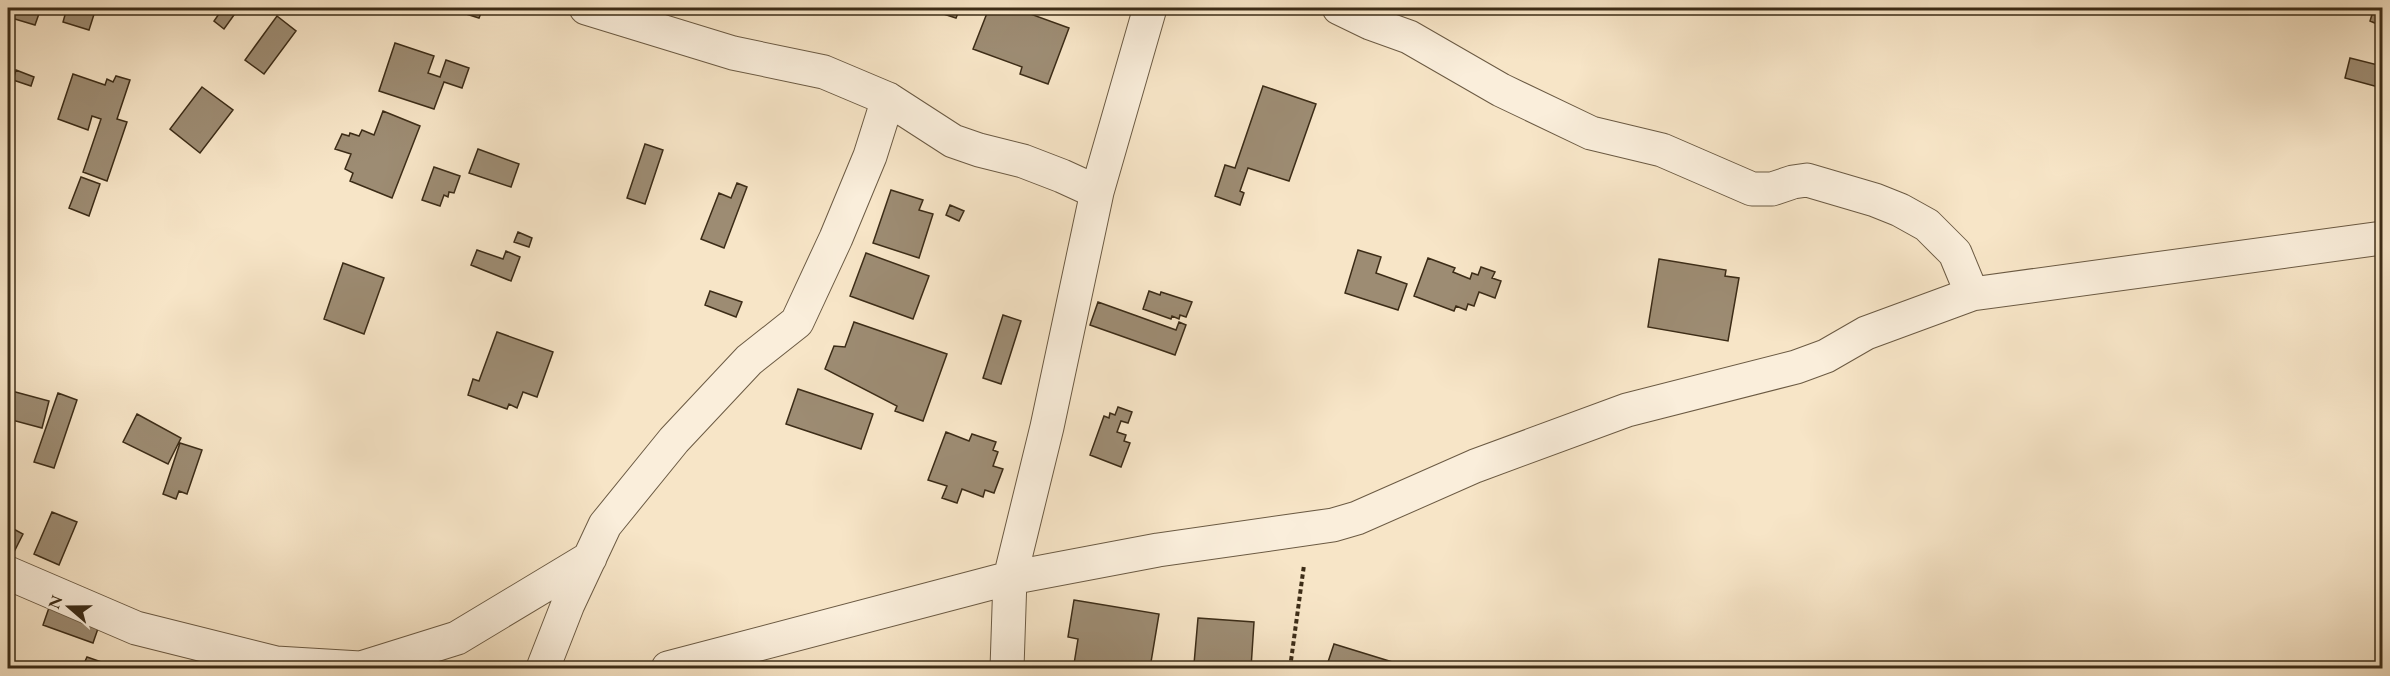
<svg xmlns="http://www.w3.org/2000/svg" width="2390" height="676" font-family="'EB Garamond',serif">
<rect width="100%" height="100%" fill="#f7e5c7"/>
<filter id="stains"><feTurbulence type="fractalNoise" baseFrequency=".00333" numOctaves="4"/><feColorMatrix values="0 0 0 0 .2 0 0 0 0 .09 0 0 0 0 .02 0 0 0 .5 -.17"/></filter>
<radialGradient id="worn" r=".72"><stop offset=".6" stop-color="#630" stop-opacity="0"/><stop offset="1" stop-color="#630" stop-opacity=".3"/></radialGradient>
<path fill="#9d8c73" stroke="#3c2c17" stroke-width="1.5" d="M8,8H41L35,25L8,17Z
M67,8H96L89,30L63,22Z
M223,8H239L224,29L214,21Z
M468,8H483L479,18L466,14Z
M925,8H960L956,18Z
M989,8H1014L1069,28L1048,84L1020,74L1022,67L973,49Z
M2374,8H2382V26L2370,21Z
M277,16L296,31L264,74L245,60Z
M395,43L434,56L428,73L440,77L446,60L469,68L462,88L444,82L434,109L379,91Z
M2350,58L2382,66V88L2345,78Z
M16,70L34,77L31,86L13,80Z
M73,74L105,85L107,79L113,82L116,76L130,80L117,119L127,122L107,181L83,172L101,119L92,116L88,130L58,119Z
M1263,86L1316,104L1289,181L1248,168L1240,191L1244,193L1240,205L1215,196L1225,165L1235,168Z
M202,87L233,110L200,153L170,129Z
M383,111L420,126L392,198L350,181L353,173L345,169L351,154L335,149L342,134L349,136L350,133L359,136L362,130L374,135Z
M645,144L663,150L645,204L627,198Z
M478,149L519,164L511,187L469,173Z
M434,167L460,176L454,193L449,192L448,197L444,195L440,206L422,200Z
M81,177L100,184L89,216L69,208Z
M737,183L747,187L724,248L701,239L719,193L731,198Z
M891,190L923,200L919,210L933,214L919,258L873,243Z
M950,205L964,211L959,221L946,215Z
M518,232L532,238L529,247L514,242Z
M477,250L503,259L506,251L520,257L511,281L471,265Z
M1358,250L1381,257L1376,273L1407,284L1398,310L1345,293Z
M866,253L929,276L913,319L850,296Z
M1428,258L1455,268L1453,272L1470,279L1472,273L1478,275L1481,267L1495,272L1492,278L1501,281L1495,298L1479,292L1474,306L1468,304L1466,310L1456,306L1454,311L1414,296Z
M1659,259L1726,270L1725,276L1739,278L1728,341L1648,327Z
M343,263L384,278L364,334L324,319Z
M710,291L742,302L736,317L705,305Z
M1149,291L1160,295L1161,292L1192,302L1186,317L1180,315L1179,319L1172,316L1171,319L1143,309Z
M1098,302L1176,330L1179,322L1186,325L1175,355L1090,325Z
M1003,315L1021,321L1001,384L983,378Z
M854,322L947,354L923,421L895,411L897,406L825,369L834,346L845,347Z
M497,332L553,352L537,397L523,392L517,408L509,404L507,409L468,395L473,379L479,381Z
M798,389L873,414L861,449L786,424Z
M8,390L49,401L42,428L8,419Z
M58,393L77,400L54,468L34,462Z
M1118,407L1132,412L1128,423L1121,421L1117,432L1126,435L1124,441L1130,443L1121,467L1090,455L1104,416L1109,418L1110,413L1115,415Z
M137,414L181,438L168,464L123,442Z
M946,432L969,441L972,434L996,442L993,450L998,452L993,466L1003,469L994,493L985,490L983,497L962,489L957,503L942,498L947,486L928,480Z
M180,443L202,450L187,494L179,491L176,499L163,494Z
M52,512L77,522L59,565L34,554Z
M8,526L23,534L11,558L8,556Z
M52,599L102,617L93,643L43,625Z
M1074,600L1159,614L1150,668H1104L1074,664L1078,639L1068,637Z
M1198,618L1254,622L1251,668L1194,664Z
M1334,644L1412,668H1326Z
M87,657L116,667L115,668H82Z"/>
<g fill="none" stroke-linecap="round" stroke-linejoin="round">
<g stroke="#6b5a43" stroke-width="35">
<path id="minor" d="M586,8L733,53L824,72L888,99L953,141L979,150L1023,161L1062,176L1097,192
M1339,8L1370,23L1409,37L1501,90L1591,133L1662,150L1752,189H1772L1793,182L1807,180L1875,200L1900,210L1927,225L1955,253L1972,294
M8,573L136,628L276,663L360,668
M361,668L457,638L590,558
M543,668L568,604L605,525L674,440L749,360L797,322L836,238L870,156L888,99
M668,668L1010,578L1158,550L1333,525L1357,518L1475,466L1627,410L1796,367L1826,356L1866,333L1972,294L2382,238
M1007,668L1010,578L1047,427L1097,192L1150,8"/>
</g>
<path stroke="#3c2c17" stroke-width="4" stroke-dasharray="4.5 3" stroke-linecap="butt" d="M1290,668L1304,565"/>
<use href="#minor" stroke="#faeedb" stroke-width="33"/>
</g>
<rect width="2390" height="676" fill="none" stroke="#f7e5c7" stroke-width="30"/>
<rect x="9" y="9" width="2372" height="658" fill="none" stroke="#3c2c17" stroke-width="3"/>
<rect x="15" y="15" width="2360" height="646" fill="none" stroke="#3c2c17" stroke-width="1.5"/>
<g transform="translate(69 607) rotate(290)" stroke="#faeedb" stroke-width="4.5" paint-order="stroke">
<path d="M0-4.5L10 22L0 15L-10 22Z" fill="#3c2c17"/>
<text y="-9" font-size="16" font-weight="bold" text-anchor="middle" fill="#3c2c17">N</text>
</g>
<rect width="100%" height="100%" filter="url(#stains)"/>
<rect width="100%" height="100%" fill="url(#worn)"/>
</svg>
